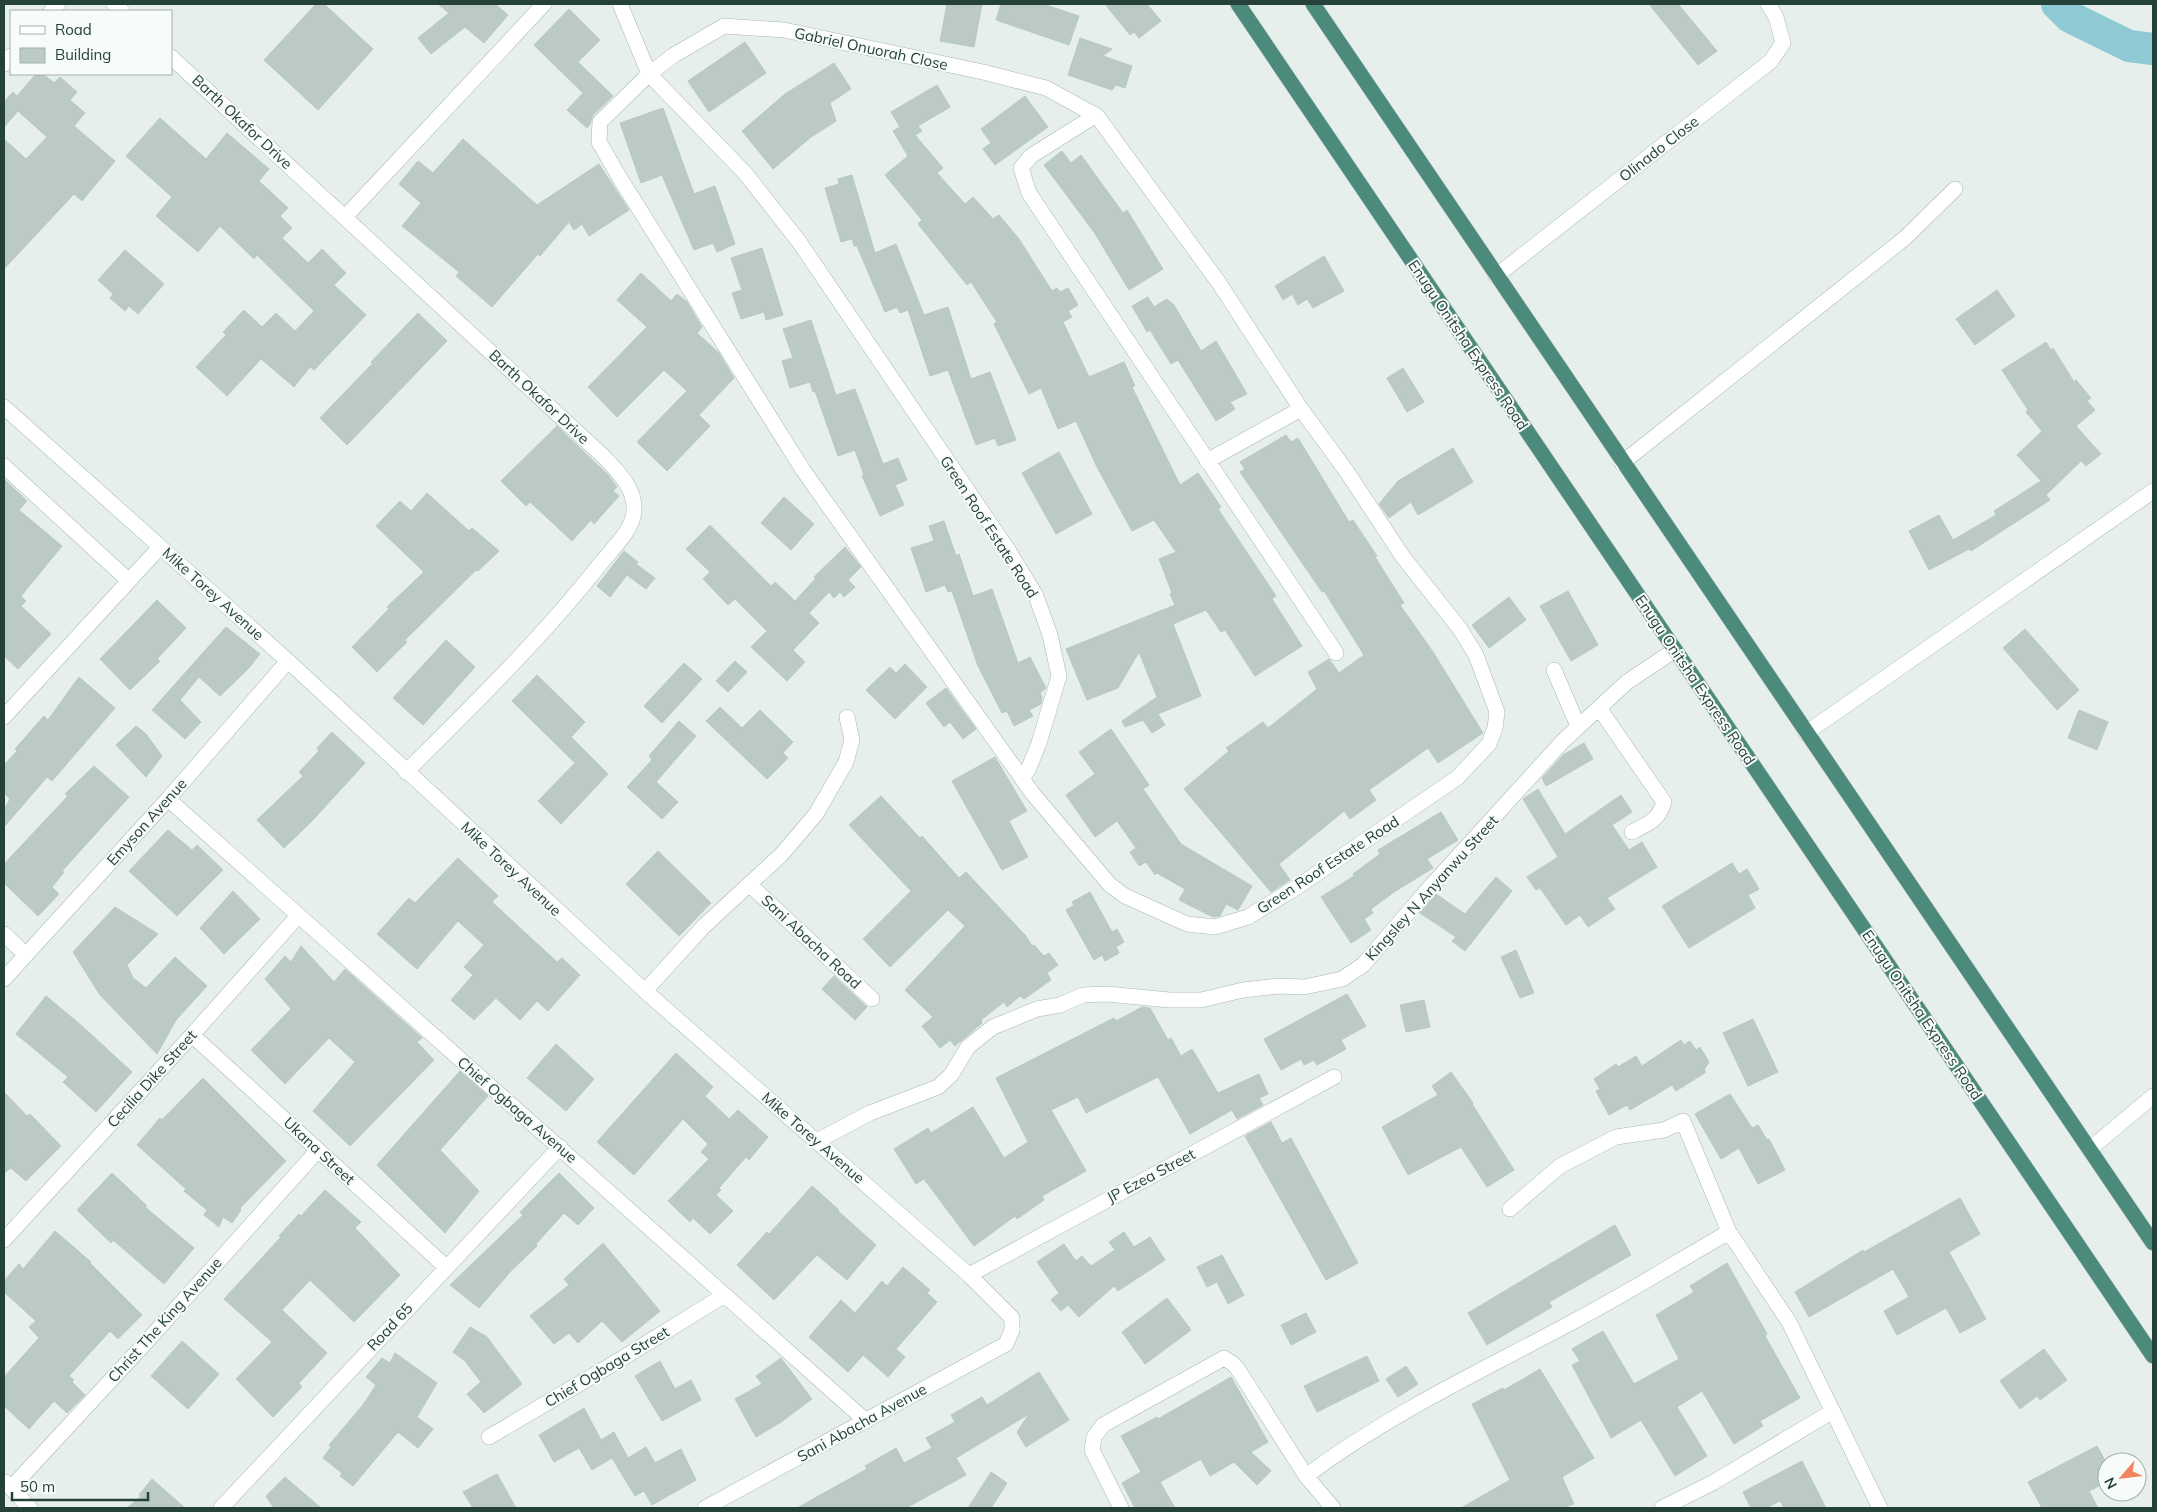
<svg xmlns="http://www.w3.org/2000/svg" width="2157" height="1512" font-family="Mulish,sans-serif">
<rect width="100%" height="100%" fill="#e6efeb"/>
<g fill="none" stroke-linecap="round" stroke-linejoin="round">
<path stroke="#8ec9d4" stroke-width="32" d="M2057,4L2070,17L2129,46L2153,49"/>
</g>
<path fill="#bbcac4" stroke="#b8c9c2" d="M316,4H324L373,49L318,110L264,60Z
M438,4H495L508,15L484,43L465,27L431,54L418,38L449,13Z
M947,4H982L974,47L940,41Z
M1001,4H1043L1079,16L1069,45L996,20Z
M1105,4H1147L1161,21L1139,38L1134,32L1130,35Z
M1649,4H1678L1717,51L1698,65Z
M569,9L600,40L578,62L613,96L593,115L590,124L587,128L567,110L583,93L534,45Z
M1080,38L1112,49L1103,56L1132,66L1125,88L1116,85L1112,90L1068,75Z
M745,42L766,73L709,112L688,81Z
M834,63L851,89L830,103L836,121L811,137L773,169L742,131L785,94Z
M36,74H43L54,83L60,77L77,92L70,100L85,113L74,126L115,161L82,201L74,194L4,269V139L26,159L47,137L18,111L4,127V102L13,92L17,96Z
M937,85L950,107L918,126L922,131L915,135L943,168L937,173L965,204L973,197L993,219L999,215L1019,239L1052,291L1057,288L1060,292L1068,288L1078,305L1068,311L1072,317L1063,322L1089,377L1124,362L1135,386L1132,387L1180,485L1198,473L1221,507L1218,509L1276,596L1272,599L1302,646L1255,676L1225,630L1221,632L1206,610L1173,624L1201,696L1158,714L1165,725L1152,733L1143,720L1125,727L1122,721L1157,697L1139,652L1118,688L1087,700L1066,649L1175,605L1170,594L1172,593L1159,559L1176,552L1154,520L1132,531L1097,467L1076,421L1058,429L1041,388L1029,394L994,324L997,322L971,282L967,285L918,224L922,220L885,175L908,156L893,131L900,127L891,112Z
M1025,96L1048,127L995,165L983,149L991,143L981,129Z
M663,108L694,194L715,186L735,244L717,252L713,243L694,250L662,175L641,183L620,123Z
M160,118L206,159L227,133L269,169L259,181L288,208L280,216L292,228L282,238L308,263L322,249L346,273L334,285L366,315L314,370L310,367L294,387L261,359L227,396L196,367L226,335L223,332L244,310L262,327L276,313L295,331L314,311L257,255L254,259L220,226L198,252L156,216L172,197L126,156Z
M463,139L537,205L599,164L629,210L589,236L582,224L574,230L569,222L540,256L538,254L492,307L456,276L459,272L402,226L421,203L399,184L418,161L433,173Z
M1062,151L1071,163L1081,155L1123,213L1127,210L1163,269L1129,290L1094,232L1044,165Z
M852,175L875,253L896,244L924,315L948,307L971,379L990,372L1016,440L998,446L995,438L976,445L948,370L930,376L908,310L900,313L897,307L885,312L857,246H854L852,239L841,242L825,188L839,184L838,179Z
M762,248L783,315L766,320L764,312L741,319L732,293L742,290L731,258Z
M125,250L164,284L138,314L129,306L125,311L110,298L113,294L98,280Z
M1324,256L1344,291L1313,308L1307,299L1298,305L1292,294L1283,300L1275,286Z
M641,273L671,301L677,294L687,302L702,327L697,333L719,353L734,378L699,415L710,426L667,471L637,442L687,391L664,370L617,417L588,387L647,327L617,300Z
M1997,290L2015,316L1975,345L1956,319Z
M1148,297L1154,307L1167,299L1174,305L1201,351L1216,341L1247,394L1230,402L1235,409L1216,421L1178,360L1171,364L1150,330L1147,332L1132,306Z
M418,313L447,341L347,445L320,418L373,363L371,362Z
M811,320L836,395L855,389L883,464L898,458L907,480L895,485L904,505L880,516L862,476L864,475L855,450L838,456L815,391L813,392L810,382L790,388L782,361L793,358L783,329Z
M2046,342L2051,350L2053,348L2074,382L2076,380L2091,398L2087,401L2095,410L2076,426L2101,454L2086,466L2081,461L2046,495L2050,500L1971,551L1969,549L1929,570L1909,531L1939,515L1953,540L1996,515L1994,511L2041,481L2017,455L2042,431L2026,412L2028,410L2002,370Z
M1403,368L1424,402L1407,412L1387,378Z
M557,426L608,475L617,487L613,491L619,496L594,524L591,520L572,541L530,502L526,506L501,481Z
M1286,435L1291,442L1298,438L1349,522L1353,520L1377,556L1375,557L1404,603L1400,605L1433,652L1483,733L1438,763L1428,748L1369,790L1376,800L1350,819L1344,811L1279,864L1290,880L1271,892L1184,789L1229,751L1226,748L1263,722L1268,728L1317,689L1308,672L1329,659L1339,673L1364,655L1324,591L1322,592L1240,472L1245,469L1240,462Z
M1453,448L1473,482L1418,515L1411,502L1389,518L1379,504L1398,481Z
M1059,452L1092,514L1056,534L1022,473Z
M4,479L27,501L19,510L62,546L21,596L26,601L21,606L51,634L18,669L4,656Z
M427,493L469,531L472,528L499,551L478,571L476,570L405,640L407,642L377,672L352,647L389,609L387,607L424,572L376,526L400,501L411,511Z
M784,497L814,524L791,550L761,523Z
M944,521L956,556L959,554L973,596L992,589L1018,663L1030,657L1046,688L1040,693L1042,698L1041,704L1029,710L1033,716L1014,726L1007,711L1002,713L978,666L952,591L948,592L945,585L926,592L911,548L934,541L929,526Z
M710,525L771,586L775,582L795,601L816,578L814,577L845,547L861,567L848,580L855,587L844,597L840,592L834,598L829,592L809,613L819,623L793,650L805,662L787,681L751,647L767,631L735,599L728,605L703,579L710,572L686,549Z
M624,551L638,562L636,564L655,578L646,589L627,575L610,597L597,586Z
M1568,591L1598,645L1571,661L1540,606Z
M1509,597L1526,620L1489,648L1472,625Z
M157,600L186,628L157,659L160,661L130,690L100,659Z
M226,627L260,654L249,668L220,696L199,677L180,700L201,722L185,739L152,710Z
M2025,629L2079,690L2057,710L2003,648Z
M446,640L475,667L423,725L393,698Z
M735,661L747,672L728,692L716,681Z
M684,663L702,679L662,723L644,706Z
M905,664L927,687L895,719L866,690L890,667L896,673Z
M537,675L585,722L571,737L608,774L561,824L538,801L575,763L512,701Z
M79,677L115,708L52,781L47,777L4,827V810L10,799L4,793V765L17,751L15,749L44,716L48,720Z
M946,688L976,729L963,739L950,722L944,727L926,703Z
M720,707L742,728L760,710L793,742L783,753L788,758L767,779L706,721Z
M2079,710L2108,722L2097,750L2068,738Z
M679,721L696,736L656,782L678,802L662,819L627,787L652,760L649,756Z
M136,726L146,734L162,756L146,777L116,745Z
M1111,729L1149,785L1143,789L1181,844L1252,886L1238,910L1226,904L1220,916L1213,917L1179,900L1185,889L1157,873L1155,875L1146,862L1139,866L1130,852L1136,848L1117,821L1095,837L1066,795L1095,774L1079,752Z
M332,732L365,763L312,821L284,848L257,820L303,776L299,772L319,751L317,748Z
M1584,743L1593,759L1546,786L1542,778L1563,755Z
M995,757L1027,811L1009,821L1028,857L1002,870L952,781Z
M94,766L129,797L62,871L64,872L52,887L59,894L38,916L4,883V864L68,796L65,794Z
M1538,789L1565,834L1621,795L1632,812L1612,825L1629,850L1642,842L1657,867L1607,898L1615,909L1588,927L1580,915L1566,925L1540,888L1536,890L1527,877L1558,857L1523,799Z
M881,796L920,838L922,836L959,878L966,872L1025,935L1032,946L1034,945L1044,956L1049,953L1058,965L1047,973L1051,980L1024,999L1020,996L1007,1007L1004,1002L981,1020L982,1023L955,1046L950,1040L940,1048L922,1026L933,1017L905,990L965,926L948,910L890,967L863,939L911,891L849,825Z
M1441,812L1458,840L1427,859L1433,868L1394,892L1371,909L1373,913L1364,919L1371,930L1351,943L1321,897L1354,876L1353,874L1380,854L1378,850Z
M168,830L192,850L197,845L223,870L177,916L129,871Z
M658,851L711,903L679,936L626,884Z
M458,858L498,896L492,902L557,962L562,958L580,975L548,1011L537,1001L520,1020L496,998L474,1020L451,1000L473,975L464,967L484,945L458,921L417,969L377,934L409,898L415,903Z
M1732,863L1739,874L1747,869L1759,889L1748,895L1755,908L1689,948L1662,906Z
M1496,877L1512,891L1465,951L1452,941L1456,937L1420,913L1436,894L1465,914Z
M233,891L260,919L224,954L200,928Z
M1090,892L1112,932L1117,929L1124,942L1116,947L1119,953L1105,961L1102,955L1094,960L1066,910L1074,905L1072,902Z
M115,907L158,934L127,965L133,978L146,988L175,957L207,986L176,1020L157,1054L100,995L73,952Z
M301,946L334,982L345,969L422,1038L417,1042L434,1060L350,1146L313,1111L355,1062L329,1038L285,1084L251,1050L291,1009L265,979L285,956L291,962Z
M1516,950L1534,993L1520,998L1501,957Z
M834,976L867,1007L855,1020L822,989Z
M1347,994L1366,1026L1341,1040L1346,1049L1317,1065L1314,1060L1304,1065L1301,1059L1281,1070L1264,1039Z
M46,996L82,1026L132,1072L96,1112L63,1082L68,1077L16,1034Z
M1424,1000L1430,1027L1406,1032L1400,1005Z
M1142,1007L1150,1008L1168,1040L1171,1038L1181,1056L1192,1049L1218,1093L1259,1074L1268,1094L1259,1098L1263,1105L1237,1119L1232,1110L1190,1134L1158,1077L1086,1113L1078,1097L1051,1110L1086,1171L1042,1196L1044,1200L1017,1219L1015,1216L974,1246L924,1179L916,1184L894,1149L928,1128L931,1133L973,1107L1004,1158L1028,1142L996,1078L1114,1018L1116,1021Z
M1753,1019L1778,1072L1748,1086L1723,1033Z
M1681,1040L1684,1045L1690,1041L1696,1050L1700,1047L1709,1062L1704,1070L1706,1072L1676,1091L1672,1085L1630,1110L1627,1105L1609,1115L1596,1091L1600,1089L1594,1079L1616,1064L1618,1067L1636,1056L1642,1066Z
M556,1044L594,1079L566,1111L527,1078Z
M676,1053L713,1087L705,1096L729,1119L738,1110L768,1137L749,1160L746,1157L719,1188L721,1190L716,1195L733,1211L710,1234L693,1218L690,1222L668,1201L709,1159L701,1152L708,1144L683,1119L634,1175L597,1142Z
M460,1071L488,1096L440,1150L479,1191L445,1233L377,1165Z
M1451,1072L1473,1103L1472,1104L1514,1170L1487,1187L1461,1147L1408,1175L1382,1127L1438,1095L1432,1086Z
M203,1078L286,1161L240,1208L241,1210L232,1223L223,1217L219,1227L204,1215L207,1210L184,1191L186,1189L137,1145L160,1118L162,1120Z
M4,1092L27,1116L30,1114L61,1146L26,1181L11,1168L4,1173Z
M1730,1094L1752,1128L1758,1125L1767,1140L1769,1139L1785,1170L1758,1184L1739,1148L1721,1159L1695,1114Z
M1271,1122L1282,1143L1291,1138L1358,1263L1326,1280L1245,1136Z
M112,1173L147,1206L145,1207L194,1248L164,1284L113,1240L111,1243L77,1210Z
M559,1173L594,1208L578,1225L564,1213L536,1244L537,1246L511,1271L479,1308L450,1285L523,1215L520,1212Z
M812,1186L839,1210L838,1211L876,1245L847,1280L817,1255L774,1300L737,1265L767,1232L769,1234Z
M325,1190L361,1222L355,1228L400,1275L354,1322L310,1280L282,1310L327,1353L299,1383L302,1387L273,1417L236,1379L272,1342L224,1299L281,1237L279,1236L299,1214L301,1216Z
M1960,1198L1980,1234L1949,1252L1986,1319L1960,1333L1946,1308L1897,1335L1884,1311L1909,1297L1893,1269L1809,1317L1795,1292L1863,1250L1864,1252Z
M1615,1225L1631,1255L1549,1302L1552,1307L1487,1345L1468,1313Z
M55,1231L91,1262L90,1263L142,1315L118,1339L110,1331L69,1376L74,1380L72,1382L85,1395L67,1413L54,1401L29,1429L4,1406V1377L39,1338L29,1327L36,1321L4,1292V1281L19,1264L23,1269Z
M1124,1232L1134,1247L1150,1237L1165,1260L1118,1291L1114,1286L1079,1317L1068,1305L1061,1311L1051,1300L1059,1293L1037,1262L1064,1244L1076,1261L1082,1256L1091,1266L1115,1250L1109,1242Z
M603,1243L660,1311L622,1342L602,1321L578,1343L569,1333L554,1344L530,1316L569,1285L564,1279Z
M1222,1255L1244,1295L1228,1304L1217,1282L1207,1287L1197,1267Z
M1727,1263L1767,1334L1765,1336L1800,1398L1760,1421L1763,1426L1734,1444L1702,1391L1677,1407L1707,1456L1675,1476L1641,1420L1611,1438L1572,1365L1580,1361L1572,1349L1603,1331L1634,1384L1679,1359L1656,1315L1694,1292L1690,1286Z
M903,1267L930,1290L927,1293L937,1302L896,1349L905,1357L888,1377L863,1355L848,1372L809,1337L841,1300L855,1313L882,1281L887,1286Z
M1167,1298L1191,1330L1145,1364L1122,1332Z
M1306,1313L1316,1332L1291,1345L1281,1325Z
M470,1327L487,1337L522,1384L484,1413L467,1394L481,1382L465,1361L453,1352Z
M182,1341L219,1374L188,1409L151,1376Z
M2044,1349L2067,1380L2040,1400L2037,1396L2020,1409L2000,1381Z
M395,1353L437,1383L417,1417L433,1429L418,1448L398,1432L353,1486L340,1476L342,1473L323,1458L331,1447L329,1445L363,1405L376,1385L366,1377L382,1358L390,1363Z
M1367,1356L1379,1381L1317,1412L1304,1386Z
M781,1358L812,1399L781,1422L756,1437L735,1399L762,1384L756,1376Z
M660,1361L675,1389L691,1380L701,1400L662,1421L635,1376Z
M1406,1366L1418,1384L1398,1397L1386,1379Z
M1540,1369L1594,1458L1562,1477L1574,1504L1563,1508H1461L1510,1480L1472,1404L1503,1388L1504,1390Z
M1039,1372L1069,1420L1026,1447L1017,1432L1029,1414L956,1458L966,1475L906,1508H797L867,1469L865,1466L896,1448L904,1463L932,1448L926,1438L955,1422L951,1415L982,1397L987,1405Z
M1231,1377L1268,1442L1251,1452L1271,1471L1257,1485L1234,1462L1210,1476L1201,1459L1160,1482L1175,1508H1135L1122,1483L1141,1472L1121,1436L1157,1417L1158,1419Z
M584,1408L601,1440L614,1432L628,1458L646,1447L655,1463L681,1449L696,1480L652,1505L644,1491L635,1496L612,1458L592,1470L579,1448L554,1462L539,1435Z
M2097,1446L2107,1464V1482L2089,1491L2098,1508H2042L2028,1482Z
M1802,1461L1826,1508H1784L1780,1501L1766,1508H1751L1743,1492Z
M991,1472L1007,1483L991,1508H968Z
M497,1474L516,1508H473L463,1492Z
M285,1477L321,1508H274L266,1496Z
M152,1479L185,1508H127L141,1496L139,1495Z"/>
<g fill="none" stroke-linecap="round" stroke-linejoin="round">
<g stroke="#a8b8b2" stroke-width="16">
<path id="minor" d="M114,4L122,11
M620,4L649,74L745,173L800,243L1008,550L1036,596L1050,635L1059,676L1039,743L1028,770L1022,778
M51,11L58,4
M724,26L784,30L983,72L1046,88L1097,116L1219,283L1301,409L1347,472L1403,557L1460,629L1476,655L1497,712L1495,728L1489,744L1457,778L1297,887L1248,917L1215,927L1187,924L1125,896L1110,885L1033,794L803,470L621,180L599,142L600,122L649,74L674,55Z
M171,57L604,457C618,472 636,489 634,512C632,531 612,549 601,563C542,638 473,705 406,772
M4,64L11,56
M1096,115L1031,156L1021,168L1029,193L1336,653
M345,217L544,4
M1496,276L1771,61L1783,43L1776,17L1768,4
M1207,461L1301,409
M1622,463L1905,238L1955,189
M4,466L129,581
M1554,670L1578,726
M1599,708L1664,802C1658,821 1649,823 1632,832
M4,717L160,547
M168,799L866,1421
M750,885L872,999
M4,934L26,955
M4,979L168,799L288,661
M645,991L703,927L782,854L816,814L846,762L852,740L847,717
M192,1035L446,1267
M817,1141L870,1113L938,1087L951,1075L968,1047L993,1027L1037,1009L1060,1005L1083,995L1107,994L1169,1000H1201L1243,990L1278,986L1304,987L1342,979L1363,965L1431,886L1563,741L1627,682L1675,650
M2090,1149L2153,1096
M1510,1209L1560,1166L1616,1137L1664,1130L1683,1121L1729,1232L1789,1322L1880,1508
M4,1240L192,1035L298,916
M969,1275L1334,1077
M489,1437L618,1361L723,1296
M1306,1476C1386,1416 1477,1373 1565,1326C1621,1297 1675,1263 1729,1232
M5,1482L30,1508
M11,1488L149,1339L318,1150
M221,1508L560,1147
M1121,1508L1092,1450L1094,1437L1103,1425L1224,1358L1232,1363L1237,1368L1306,1476L1333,1508
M1662,1508L1714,1482L1833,1411"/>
</g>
<g stroke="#a8b8b2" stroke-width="16">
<path id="tertiary" d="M705,1508L1006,1344L1012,1330"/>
</g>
<g stroke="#a4bbb3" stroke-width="16">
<path id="secondary" d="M4,407L288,661L645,991L969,1275L1012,1318V1330
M1806,733L2153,491"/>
</g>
<g stroke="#c2cac8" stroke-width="16">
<path id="trunk" d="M1238,4L2153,1356
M1313,4L2153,1243"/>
</g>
<use href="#minor" stroke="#fff" stroke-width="15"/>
<use href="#tertiary" stroke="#fff" stroke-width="15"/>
<use href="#secondary" stroke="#fff" stroke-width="15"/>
<use href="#trunk" stroke="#4c8a7c" stroke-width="15"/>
</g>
<g text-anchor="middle" stroke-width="4" stroke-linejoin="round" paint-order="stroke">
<g font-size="15" fill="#24423a" stroke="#f7fbf9">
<text transform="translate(871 49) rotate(12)" y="5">Gabriel Onuorah Close</text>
<text transform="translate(242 122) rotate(43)" y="5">Barth Okafor Drive</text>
<text transform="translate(1659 149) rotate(-38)" y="5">Olinado Close</text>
<text transform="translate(1468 345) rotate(56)" y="5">Enugu Onitsha Express Road</text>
<text transform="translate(539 397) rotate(43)" y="5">Barth Okafor Drive</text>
<text transform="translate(989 527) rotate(57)" y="5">Green Roof Estate Road</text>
<text transform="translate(213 594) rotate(42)" y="5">Mike Torey Avenue</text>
<text transform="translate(1695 680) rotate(56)" y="5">Enugu Onitsha Express Road</text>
<text transform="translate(147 822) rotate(-48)" y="5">Emyson Avenue</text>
<text transform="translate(1328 865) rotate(-33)" y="5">Green Roof Estate Road</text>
<text transform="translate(511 869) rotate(43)" y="5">Mike Torey Avenue</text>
<text transform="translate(1432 888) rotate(-48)" y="5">Kingsley N Anyanwu Street</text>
<text transform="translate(811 942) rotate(43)" y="5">Sani Abacha Road</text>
<text transform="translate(1922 1015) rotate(56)" y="5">Enugu Onitsha Express Road</text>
<text transform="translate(152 1079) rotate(-48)" y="5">Cecilia Dike Street</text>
<text transform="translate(517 1110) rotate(41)" y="5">Chief Ogbaga Avenue</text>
<text transform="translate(813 1138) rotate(41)" y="5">Mike Torey Avenue</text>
<text transform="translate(319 1151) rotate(43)" y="5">Ukana Street</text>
<text transform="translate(1151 1176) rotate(-28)" y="5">JP Ezea Street</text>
<text transform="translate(165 1320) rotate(-48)" y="5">Christ The King Avenue</text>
<text transform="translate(390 1327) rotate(-47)" y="5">Road 65</text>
<text transform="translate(607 1367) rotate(-31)" y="5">Chief Ogbaga Street</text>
<text transform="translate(862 1423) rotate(-29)" y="5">Sani Abacha Avenue</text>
</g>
</g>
<rect width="2157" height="1512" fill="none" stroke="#24423a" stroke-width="10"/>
<rect x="10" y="10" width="162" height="65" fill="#f7fbf9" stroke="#a3b1ad"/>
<rect x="20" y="26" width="25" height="8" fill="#ffffff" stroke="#a3b1ad"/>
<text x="55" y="35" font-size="15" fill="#24423a">Road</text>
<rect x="20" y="48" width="25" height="15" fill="#bbcac4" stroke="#a3b1ad"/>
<text x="55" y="60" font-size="15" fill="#24423a">Building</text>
<g transform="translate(2122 1477) rotate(242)"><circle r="24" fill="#f7fbf9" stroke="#a3b1ad"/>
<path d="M0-4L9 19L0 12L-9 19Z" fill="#f4845f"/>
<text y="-8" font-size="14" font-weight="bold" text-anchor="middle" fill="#24423a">N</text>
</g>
<path d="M12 1492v8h136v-8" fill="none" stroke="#24423a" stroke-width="2.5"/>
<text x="20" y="1492" font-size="15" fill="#24423a" stroke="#f7fbf9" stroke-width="4" paint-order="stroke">50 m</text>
</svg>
